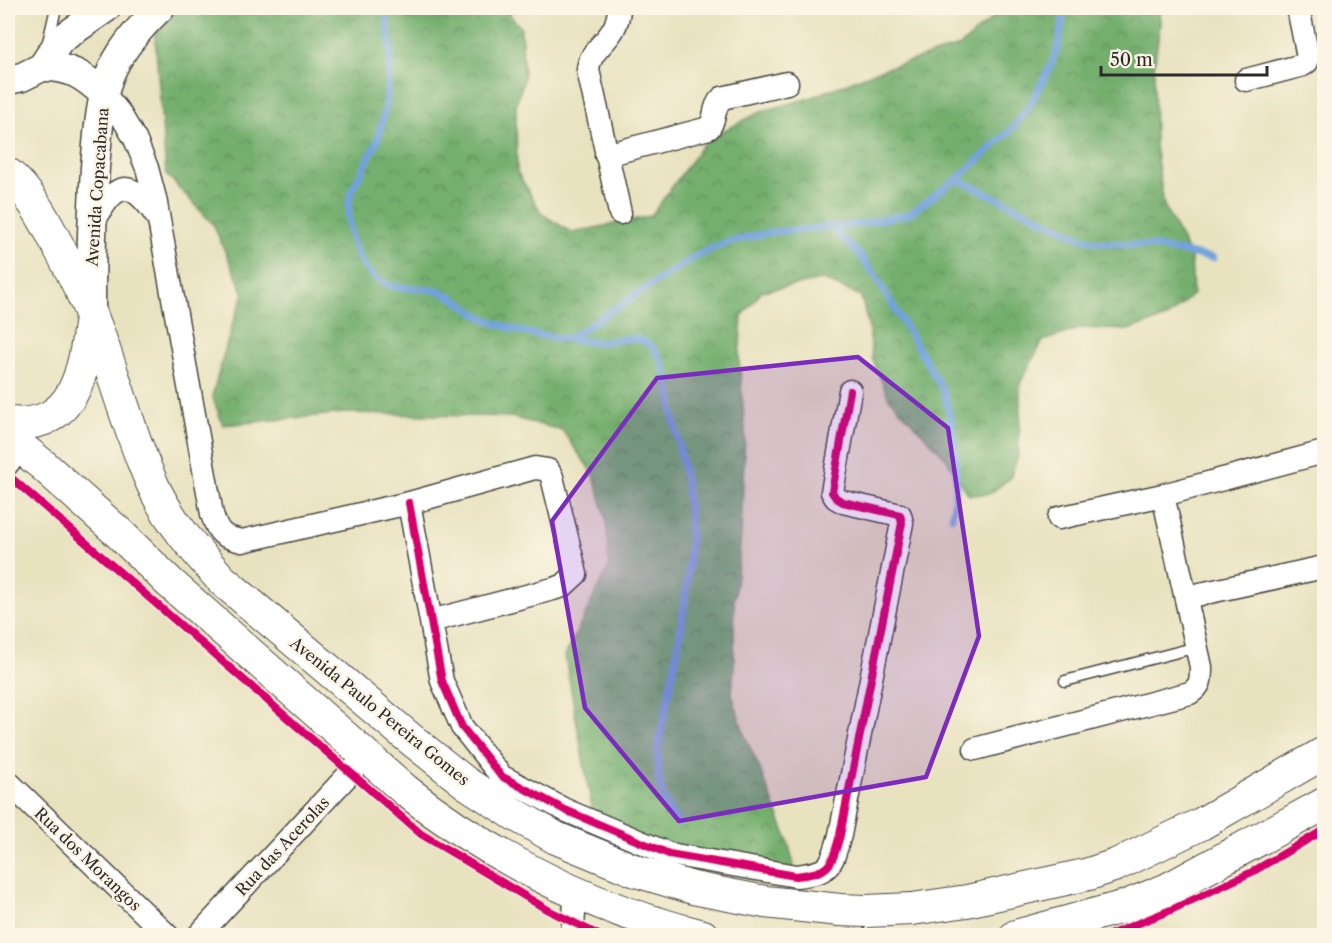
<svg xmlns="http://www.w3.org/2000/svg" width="1332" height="943" font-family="'Libre Caslon Text',serif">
<defs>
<pattern id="forest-crowns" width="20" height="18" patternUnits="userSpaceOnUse" patternTransform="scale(1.5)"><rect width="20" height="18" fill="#75af6e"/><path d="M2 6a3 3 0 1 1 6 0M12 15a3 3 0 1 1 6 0" fill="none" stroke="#608f5b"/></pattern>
</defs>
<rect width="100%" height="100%" fill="#fcf5e5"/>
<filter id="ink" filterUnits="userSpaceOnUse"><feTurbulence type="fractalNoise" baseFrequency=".0167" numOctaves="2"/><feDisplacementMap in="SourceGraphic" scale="12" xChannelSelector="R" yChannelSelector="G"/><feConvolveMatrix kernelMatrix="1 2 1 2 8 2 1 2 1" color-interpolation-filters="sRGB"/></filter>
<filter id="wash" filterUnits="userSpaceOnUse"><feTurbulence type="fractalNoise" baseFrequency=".008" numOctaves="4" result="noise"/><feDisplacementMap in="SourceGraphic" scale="24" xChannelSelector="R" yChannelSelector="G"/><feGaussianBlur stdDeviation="1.35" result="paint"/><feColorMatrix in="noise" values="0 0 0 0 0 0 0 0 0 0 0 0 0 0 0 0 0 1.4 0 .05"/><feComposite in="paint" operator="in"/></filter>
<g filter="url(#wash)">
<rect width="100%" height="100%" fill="#e8e2bf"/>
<path fill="url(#forest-crowns)" stroke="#506d4c" stroke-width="1.5" d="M172,8H504L521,28L524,78L516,106L517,172L542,214L572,233L651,216L706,140L762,111L810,98L877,71L960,46L1004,8H1159L1160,23L1154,69L1155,145L1164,205L1191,258L1193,294L1167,318L1127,330L1081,328L1043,341L1020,383V423L1018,456L1010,478L989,494L969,495L945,457L889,398L872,358L869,329L861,296L823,280L762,291L742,316L739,360L745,431L741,535L734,602V665L732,694L744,734L759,767L787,838L795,870L736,864L595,826L565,656L609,566L606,519L594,475L562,430L511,417L346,413L223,425L212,396L232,325L244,294L213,224L166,174L154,25Z"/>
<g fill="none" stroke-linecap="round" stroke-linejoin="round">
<path stroke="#73a2dd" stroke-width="7" d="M386,8L391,54L386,105L377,142L351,192C343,226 355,275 392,286C407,290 423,287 437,291C456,296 467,310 484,318C519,335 556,338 594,342C612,343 637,332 651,346C669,363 670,396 674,419C681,458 691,499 690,540C688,610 672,677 658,746C656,772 660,804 679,823
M957,179L1077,236L1096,242L1150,246L1213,258
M830,226L858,253L875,275L943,390L952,423L956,459V487L952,517
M568,339L691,259L724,243L772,232L854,225L909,214L957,179L1010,131L1027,110L1050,67L1058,47L1065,8"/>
</g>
</g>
<g filter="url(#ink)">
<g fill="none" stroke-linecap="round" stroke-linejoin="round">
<g stroke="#474641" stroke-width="13">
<path id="service" d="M48,42L56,8
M8,473L24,452
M1065,681L1197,647"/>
</g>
<g stroke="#474641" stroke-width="25">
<path id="minor" d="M619,8C618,41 589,46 588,70L620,213
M1246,80L1303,65L1307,62L1308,57L1298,8
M104,94L119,112L135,139L147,168L155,198L212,514C218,534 223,537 242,541L409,503L535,468L548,470L552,477L576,574L563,586L553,589L431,621
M606,155L709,128C716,119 713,106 722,98L787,83
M92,226C113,185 128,173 157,217
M409,503L442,681L462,727L501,776L565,810L669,854L796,876C831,872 831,867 840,835L902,523L900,515L843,502L836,498L832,492L850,391
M1059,518L1163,495L1324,452
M1187,597L1324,567
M975,749L1190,693C1201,686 1201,680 1201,667L1163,495
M8,782L168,936
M198,936L366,756
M572,936L576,892"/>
</g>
<g stroke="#474641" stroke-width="31">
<path id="tertiary" d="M42,67C70,66 84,76 104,94
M8,80L22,77L42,67L60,40L106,8
M91,313C91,264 92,216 95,167C98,137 99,106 109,77C119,50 140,27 160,8"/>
</g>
<g stroke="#474641" stroke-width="34">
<path id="secondary" d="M8,174C28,190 43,217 55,240C68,264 81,288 91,314C113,368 127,427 151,481C167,519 195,550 222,580L408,737L466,783L514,814L556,838L636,871L693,888L765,902L840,910L866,911L912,909L967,901L1089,874L1116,865L1201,824L1324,753
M8,423C76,430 84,371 91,317
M8,437L44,466L120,534L170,583L405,790C493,859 595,909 703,936
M1016,936L1126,906L1168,889L1324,804"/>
</g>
<use href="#service" stroke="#fff" stroke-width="10"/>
<use href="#minor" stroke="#fff" stroke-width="22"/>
<use href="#tertiary" stroke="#fff" stroke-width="28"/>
<use href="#secondary" stroke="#fff" stroke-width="32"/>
<g stroke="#fcf5e5" stroke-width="11">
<path id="cycleway" d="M8,475L421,834L548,910L601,936
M409,503L442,681L462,727L501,776L565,810L669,854L796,876C831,872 831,867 840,835L902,523L900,515L843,502L836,498L832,492L850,391
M1107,936L1171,910L1252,872L1324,830"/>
</g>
<use href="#cycleway" stroke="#d6006c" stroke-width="8"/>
</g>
</g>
<path fill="#7b2cbf" fill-opacity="0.2" stroke="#7b2cbf" stroke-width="4.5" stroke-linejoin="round" d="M858,357L948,428L979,636L926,777L679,821L585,708L552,521L657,378Z"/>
<g text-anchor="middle" stroke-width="5" stroke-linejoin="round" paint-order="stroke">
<g font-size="16" fill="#2b2b2b" stroke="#fcf5e5">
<text transform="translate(97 187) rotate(-86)" y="6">Avenida Copacabana</text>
<text transform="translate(380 711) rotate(39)" y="6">Avenida Paulo Pereira Gomes</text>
<text transform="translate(282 846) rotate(-47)" y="6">Rua das Acerolas</text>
<text transform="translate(88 859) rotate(44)" y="6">Rua dos Morangos</text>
</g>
</g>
<rect width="1332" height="943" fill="none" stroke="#fcf5e5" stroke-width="30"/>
<path d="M1101 66v9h166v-9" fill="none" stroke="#2b2b2b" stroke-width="3"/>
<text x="1110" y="66" font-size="18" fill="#2b2b2b" stroke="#fcf5e5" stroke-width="4.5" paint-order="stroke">50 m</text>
</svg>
